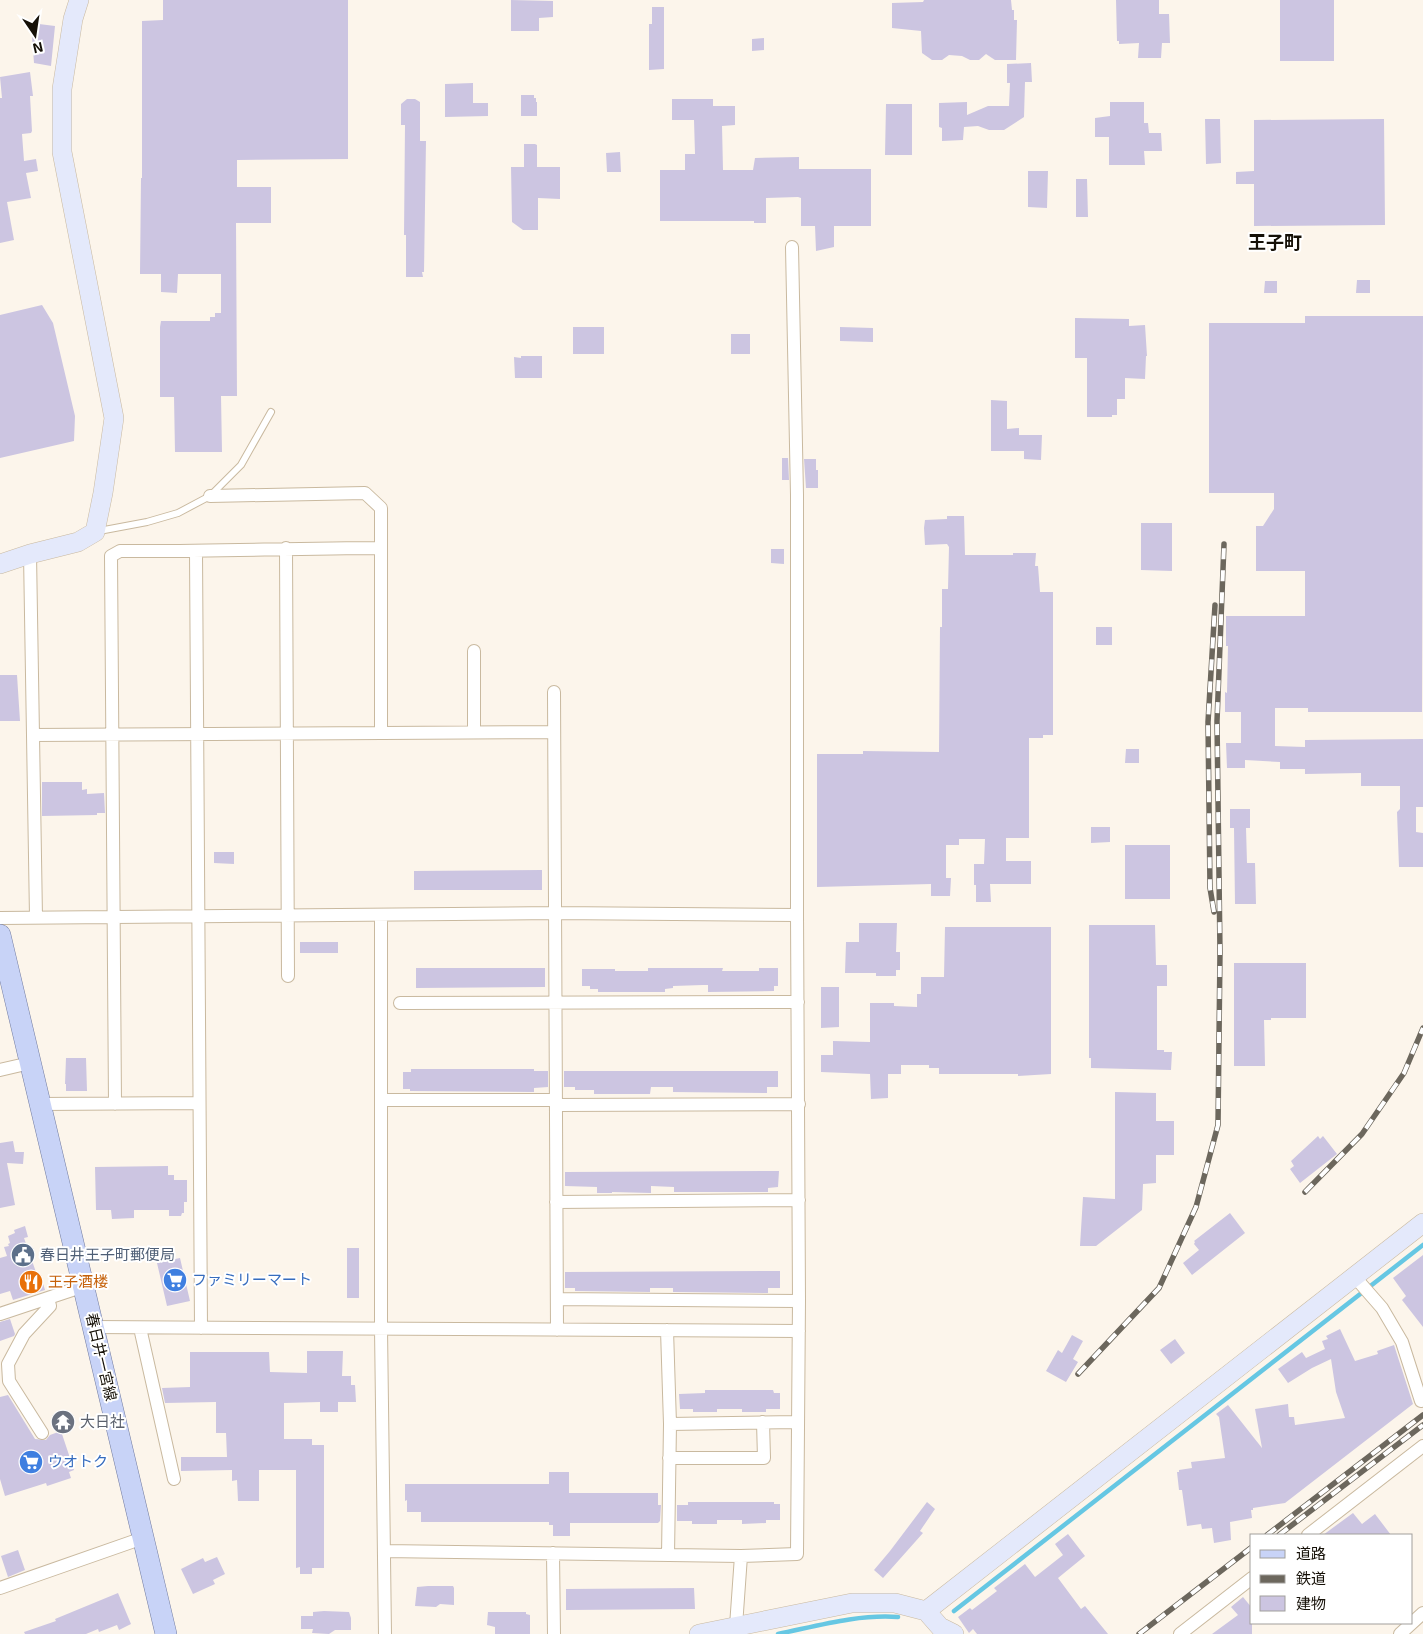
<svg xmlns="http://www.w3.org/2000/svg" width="1423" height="1634" font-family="'Exo 2','Noto Sans JP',sans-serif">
<rect width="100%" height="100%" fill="#fcf5eb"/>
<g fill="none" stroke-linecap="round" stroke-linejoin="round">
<path stroke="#66c7e3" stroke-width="4.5" d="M954,1611L1423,1245
M778,1634C817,1626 858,1614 898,1617"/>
</g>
<path fill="#ccc5e1" d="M163,0H348V159L237,160V187H271V223H236L237,396H221L222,452H175L174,397H160V327L161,321H210V317H215V313H221V274H178L177,293L161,292V274H140L141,178H142V21L163,20Z
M511,0L553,1V17L539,18V31H511Z
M924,0H1011L1012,10H1014V20H1017L1016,60H995L986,54L979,60H970L962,56L949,55L942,60H932L922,53L921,31L892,28V3L923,2Z
M1116,0H1159V14H1169L1170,43H1162L1161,58H1138L1139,43L1119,44V41H1117Z
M1280,0H1334V61H1280Z
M652,7H664V69L649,70V24H652Z
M31,23L55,26L51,66L34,63Z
M764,38V50L752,51V39Z
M1031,63L1032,82H1025L1024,117L1004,130H989L978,126L964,127L963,140L942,141V128L939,127V103L967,102V115L988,106H1009L1010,83H1007V64Z
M30,72L33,96H30L32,131L31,133L22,134L24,161L36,159L38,171L26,173L31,198L7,202L14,240L0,243V98H2L0,77Z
M473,83V103H488V116L445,117V84Z
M521,95H534V98H536V102H537V116H521Z
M407,99H415L420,102V141H426L424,272H422L423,277H406V235H404L405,125H401V104Z
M672,99H713V106H735V125L722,126L723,170H753L755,158L799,157V169H871V226H834V247L816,251L815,226H801V198L798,197L766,198V223H754V221H660V170H685V154H695L694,120H672Z
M1110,102H1144V123H1148L1149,133H1161L1162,151H1144L1145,165H1109V137H1095V118L1110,116Z
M886,104H912V155H885Z
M1205,119H1220L1221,163L1206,164Z
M1384,119L1385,225L1254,226V184H1236V172L1254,171V120Z
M524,144H535L537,145V167H560V199L538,198V230H523L512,222L511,167H524Z
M620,152L621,172H607L606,153Z
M1028,171H1048L1047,208L1028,207Z
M1076,179H1087L1088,217H1076Z
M1357,280H1370V293H1356Z
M1265,281H1277V293H1264Z
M42,305L53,323L75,416L74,441L0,458V315Z
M1305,316H1423L1422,712H1308V708H1275V746L1305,747V740L1423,739V807H1416V832L1423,833V867H1399L1397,812L1400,809V786H1361V773L1305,774V769H1280V762L1245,760V768H1227L1226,743H1241V712H1225V692L1227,693L1228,646H1226V616H1305V571H1256V526H1263L1274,509V493H1209V323H1305Z
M1075,318L1129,319V326L1145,325L1147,356H1146L1145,379L1125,378V399H1117V415H1112V417H1087V358H1075Z
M573,327H604V354H573Z
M840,327L873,328V342L840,341Z
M731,334H750V354H731Z
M521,356H542V378H515L514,357L521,358Z
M991,400L1007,401V429L1019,428V435H1042L1041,460L1024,459V451H991Z
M782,458H788L789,480H782Z
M804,459H816V470H818V488H806Z
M947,516H964L965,555H1013V553H1036L1035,566H1038L1040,592H1053V735H1043V738H1029V838H1006V861H1031V884H990L991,902H976V885H974V864H984L985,839H959V845H946V878H951L950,896H931V884L817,887V754H863V751L939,752L940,627H942V589H948L949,547L947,544L925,545L924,528L925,520L947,519Z
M1141,523H1172V571L1141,570Z
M771,549H784V564L771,563Z
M1096,627H1112V645H1096Z
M0,675H17L20,721H0Z
M1126,749H1139V763H1125Z
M42,782H82V790L87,789V794L104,793L105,813H97V815L42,816Z
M1230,809H1250V828H1246L1247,863H1255L1256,904H1235L1234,828H1230Z
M1091,827H1110V842L1091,843Z
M1125,845H1170V899H1125Z
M214,852H234V864L214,863Z
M542,870V890H414V871Z
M859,923H897L896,952H900V970H896V976H876V973H845L846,942H859Z
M1089,925H1155L1156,965H1167V986H1157V1050H1164V1052H1172L1171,1070L1091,1068V1058H1089Z
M945,927H1051V1074L1018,1076V1074H939V1068H929V1065H901V1074H888V1098L871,1099L870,1074L821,1072V1055H833V1041L870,1042V1003H894V1006L917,1007V994H921V977H944Z
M300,942H338V953H300Z
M1234,963H1306V1018H1271V1020H1264L1265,1066H1234Z
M416,968H545V987L416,988Z
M648,968H723L722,971H759V968H778V986H774V991L708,992V985H703L673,986V988L665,989V992H598V989H590V986H582V969H615V971H648Z
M821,987H839V1027L821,1028Z
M66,1058H86L87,1091H66V1084H65Z
M411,1069H534V1071H548V1087L534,1088V1092L410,1091V1089H403V1072H411Z
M564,1071H778V1087H767V1093L673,1092V1087H651L650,1094H594V1090H575V1087H564Z
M1115,1092L1156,1093V1121H1174V1155H1156V1183L1143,1184L1142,1210L1096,1246H1080L1083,1197L1115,1199Z
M1318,1136L1320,1139L1323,1136L1337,1154L1300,1183L1290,1169L1294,1166L1291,1161Z
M13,1141L15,1152H24L23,1164L7,1163L15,1205L0,1208V1143Z
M168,1166V1175H174V1180H187V1202H184V1213H182L181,1216H169V1210H134V1218L112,1219L111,1210H96L95,1167Z
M779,1171L778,1187L768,1188V1192H674V1187L651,1186V1193L612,1192V1193H597V1187L565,1186V1172Z
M1230,1213L1245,1233L1192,1275L1183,1263L1199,1250L1194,1244L1195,1242L1194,1241Z
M25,1226L28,1237L24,1238L37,1275L40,1274L45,1290L13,1300L10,1291L0,1294V1258L7,1256L4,1247L9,1246L8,1244L10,1243L8,1236L15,1233L14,1230Z
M347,1248H359V1298H347Z
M1423,1255V1327L1402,1300L1406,1296L1393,1278Z
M180,1258L190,1301L167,1306L157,1263Z
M780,1271V1288H768V1293L673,1292V1288H650V1292L575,1291V1288H565V1272Z
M10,1319L15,1334L14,1336L0,1341V1322Z
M1340,1329L1355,1361L1378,1354L1377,1351L1394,1345L1413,1404L1285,1503L1253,1508V1510H1251L1252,1518L1230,1522L1231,1540L1214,1543L1212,1528L1202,1529L1201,1524L1187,1526L1182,1490H1179L1177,1472H1179V1470L1192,1468L1191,1462L1225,1458L1219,1417L1216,1414L1228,1405L1262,1448L1255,1409L1288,1404L1289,1417H1294L1295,1425L1345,1418L1336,1392L1331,1359L1312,1368L1288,1383L1278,1369L1302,1352L1306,1358L1325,1349L1322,1341L1328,1339L1326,1336Z
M1072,1335L1083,1341L1073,1359L1078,1362L1066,1382L1046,1371L1058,1350L1062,1353Z
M1175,1339L1185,1353L1171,1364L1160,1350Z
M307,1351H343L342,1376H351V1385H355L356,1402H338V1412H320V1402L284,1403V1439H312V1445H324V1568H312V1574H300V1567L296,1568V1470H259V1501H238L237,1480L232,1481V1470L181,1471V1457H227L226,1433H216V1402L165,1403L162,1388L190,1387V1352H269L270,1372L307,1373Z
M705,1390H773L774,1393H780V1409H766V1412H742V1409H717V1412H693V1409H680L679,1394L705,1393Z
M8,1395L35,1439L46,1440L50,1435L61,1431L74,1470L69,1472L71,1478L47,1486L46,1483L5,1496L0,1479V1397Z
M549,1472H569V1493H658V1505H661L660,1521L658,1523H570V1536H553V1525H549V1522H421V1512H407V1500L405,1501V1484H549Z
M688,1502H774V1504H780V1520H766V1523L742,1524V1520H717V1524H692V1521H677V1505H688Z
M927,1502L935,1509L920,1531L923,1533L883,1578L874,1570L890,1551Z
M1353,1513L1362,1524L1375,1514L1391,1535H1323Z
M1068,1534L1085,1556L1058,1578L1081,1609L1085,1606L1108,1634H977L973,1629L969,1633L958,1617L970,1608L972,1610L997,1591L994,1588L1025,1564L1035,1577L1063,1555L1055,1544Z
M18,1550L25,1570L8,1577L1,1556Z
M217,1557L225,1574L213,1580L215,1584L193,1594L181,1569L203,1558L205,1562Z
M428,1586H453L454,1588V1605L440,1604L436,1607L415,1606L417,1587Z
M694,1588L695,1609L566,1610V1589Z
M118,1593L131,1624L119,1630L117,1625L99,1632L98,1629L86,1634H25L24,1632L56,1621L55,1619Z
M1243,1597L1252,1608V1634H1212L1238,1615L1231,1607Z
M324,1611L349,1612L351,1618V1630H335L329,1634L312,1633L313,1629H301V1616H313V1612Z
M488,1612H526V1614L530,1615V1634H495V1627L487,1625Z"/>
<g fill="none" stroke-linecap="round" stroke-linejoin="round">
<g stroke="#c9b99f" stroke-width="8">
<path id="lane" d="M99,531L147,522L178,513L210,496L241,465L271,412"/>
</g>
<g stroke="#c9b99f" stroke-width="14">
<path id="street" d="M210,496L365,493L381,508V733
M286,548L288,976
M196,552L201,1328
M30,554L36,917
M554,692L557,1330
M474,732V651
M33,735L554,732
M381,915V1329L385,1634
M0,918L555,913L797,915
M400,1003L798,1002
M0,1070L30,1063
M381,1100H556
M40,1104L199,1103
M115,1104L111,556L120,551C207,552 293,548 381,548
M556,1105L799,1104
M556,1202L799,1200
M1354,1276L1382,1308L1402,1342L1421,1401
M557,1299L799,1301
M0,1314L84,1286
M94,1327L799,1331
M140,1328L174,1479
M667,1330L670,1424L668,1555
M670,1424L798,1422
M42,1433L9,1381L8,1364L24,1334L50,1306L48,1298
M669,1458H764L763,1422
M1308,1535L1423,1446
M384,1551L741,1556L797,1554L799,1301L797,915V495L792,247
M553,1553L554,1634
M0,1588L143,1538
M736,1626L741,1556
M1180,1634L1252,1578
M1400,1634L1423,1613"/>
</g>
<g stroke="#c9b99f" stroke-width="20">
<path id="secondary" d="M0,564L30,554L78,542L95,532L103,493L114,418L62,152V89L73,19L79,0
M926,1611L1423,1223
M699,1634L852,1603H895L926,1611L940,1627L954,1634"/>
</g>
<g stroke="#727b9f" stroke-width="22">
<path id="primary" d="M0,935L166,1634"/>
</g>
<use href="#lane" stroke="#fff" stroke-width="6"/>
<use href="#street" stroke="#fff" stroke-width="12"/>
<use href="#secondary" stroke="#e4e9fb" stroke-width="19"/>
<use href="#primary" stroke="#c8d3f7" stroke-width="21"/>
<g stroke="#6c675d" stroke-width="5.5">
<path id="rail" d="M1214,912L1210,888L1208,722L1215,605
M1305,1192L1362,1134L1404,1073L1423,1028
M1078,1374L1159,1288L1196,1207L1218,1125L1220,952L1217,721L1224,544
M1267,1535L1423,1415
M1279,1535L1423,1425
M1139,1634L1252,1547"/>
</g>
<use href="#rail" stroke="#fff" stroke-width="4" stroke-dasharray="11" stroke-linecap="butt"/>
</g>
<defs>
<g id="civic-disc" transform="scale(1.25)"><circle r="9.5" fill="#5c6f8a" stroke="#fff"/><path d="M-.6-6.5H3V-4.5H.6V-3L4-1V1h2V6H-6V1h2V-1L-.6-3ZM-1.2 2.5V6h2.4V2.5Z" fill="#fff"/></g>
<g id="supermarket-disc" transform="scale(1.25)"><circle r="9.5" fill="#3f7fe0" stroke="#fff"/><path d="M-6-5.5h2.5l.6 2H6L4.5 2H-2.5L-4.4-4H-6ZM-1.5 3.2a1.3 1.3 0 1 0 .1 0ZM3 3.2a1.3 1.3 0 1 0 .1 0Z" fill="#fff"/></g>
<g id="restaurant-disc" transform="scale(1.25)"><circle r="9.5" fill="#e8710a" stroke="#fff"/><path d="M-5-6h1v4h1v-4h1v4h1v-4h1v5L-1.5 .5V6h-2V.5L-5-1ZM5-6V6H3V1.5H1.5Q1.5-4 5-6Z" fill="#fff"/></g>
<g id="temple-disc" transform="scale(1.25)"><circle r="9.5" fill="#6b7280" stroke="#fff"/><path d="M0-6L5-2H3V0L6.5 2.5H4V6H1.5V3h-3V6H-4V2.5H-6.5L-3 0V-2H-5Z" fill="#fff"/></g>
</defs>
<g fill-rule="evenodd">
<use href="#civic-disc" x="23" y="1255"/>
<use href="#supermarket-disc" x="175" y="1280"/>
<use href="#restaurant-disc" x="31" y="1282"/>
<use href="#temple-disc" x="63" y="1422"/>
<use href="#supermarket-disc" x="31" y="1462"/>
</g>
<g text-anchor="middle" stroke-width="4" stroke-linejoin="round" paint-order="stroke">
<g font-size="15" fill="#4e5e75" stroke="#fff" text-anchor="start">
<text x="40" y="1260">春日井王子町郵便局</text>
</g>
<g font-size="15" fill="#366cbe" stroke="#fff" text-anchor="start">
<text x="192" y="1285">ファミリーマート</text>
<text x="48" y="1467">ウオトク</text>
</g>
<g font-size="15" fill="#c56008" stroke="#fff" text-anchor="start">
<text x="48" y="1287">王子酒楼</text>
</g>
<g font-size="15" fill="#151007" stroke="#fff">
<text transform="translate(101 1357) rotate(77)" y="5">春日井一宮線</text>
</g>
<g font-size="15" fill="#5b616d" stroke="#fff" text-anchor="start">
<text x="80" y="1427">大日社</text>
</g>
<g font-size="18" font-weight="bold" fill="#151007" stroke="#fff">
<text x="1275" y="249">王子町</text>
</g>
</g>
<rect x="1250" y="1534" width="162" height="90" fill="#ffffff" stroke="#a19f9c"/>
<rect x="1260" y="1550" width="25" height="8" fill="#c8d3f7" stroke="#a19f9c"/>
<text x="1296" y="1559" font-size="15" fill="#151007">道路</text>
<rect x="1260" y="1575" width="25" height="8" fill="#6c675d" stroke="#a19f9c"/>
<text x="1296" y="1584" font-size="15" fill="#151007">鉄道</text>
<rect x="1260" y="1596" width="25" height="15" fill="#ccc5e1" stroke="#a19f9c"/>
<text x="1296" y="1609" font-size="15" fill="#151007">建物</text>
<g transform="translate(35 35) rotate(167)" stroke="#ffffff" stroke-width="4" paint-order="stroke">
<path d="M0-4L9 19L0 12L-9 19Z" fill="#151007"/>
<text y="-8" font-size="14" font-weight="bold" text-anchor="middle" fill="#151007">N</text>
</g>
</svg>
